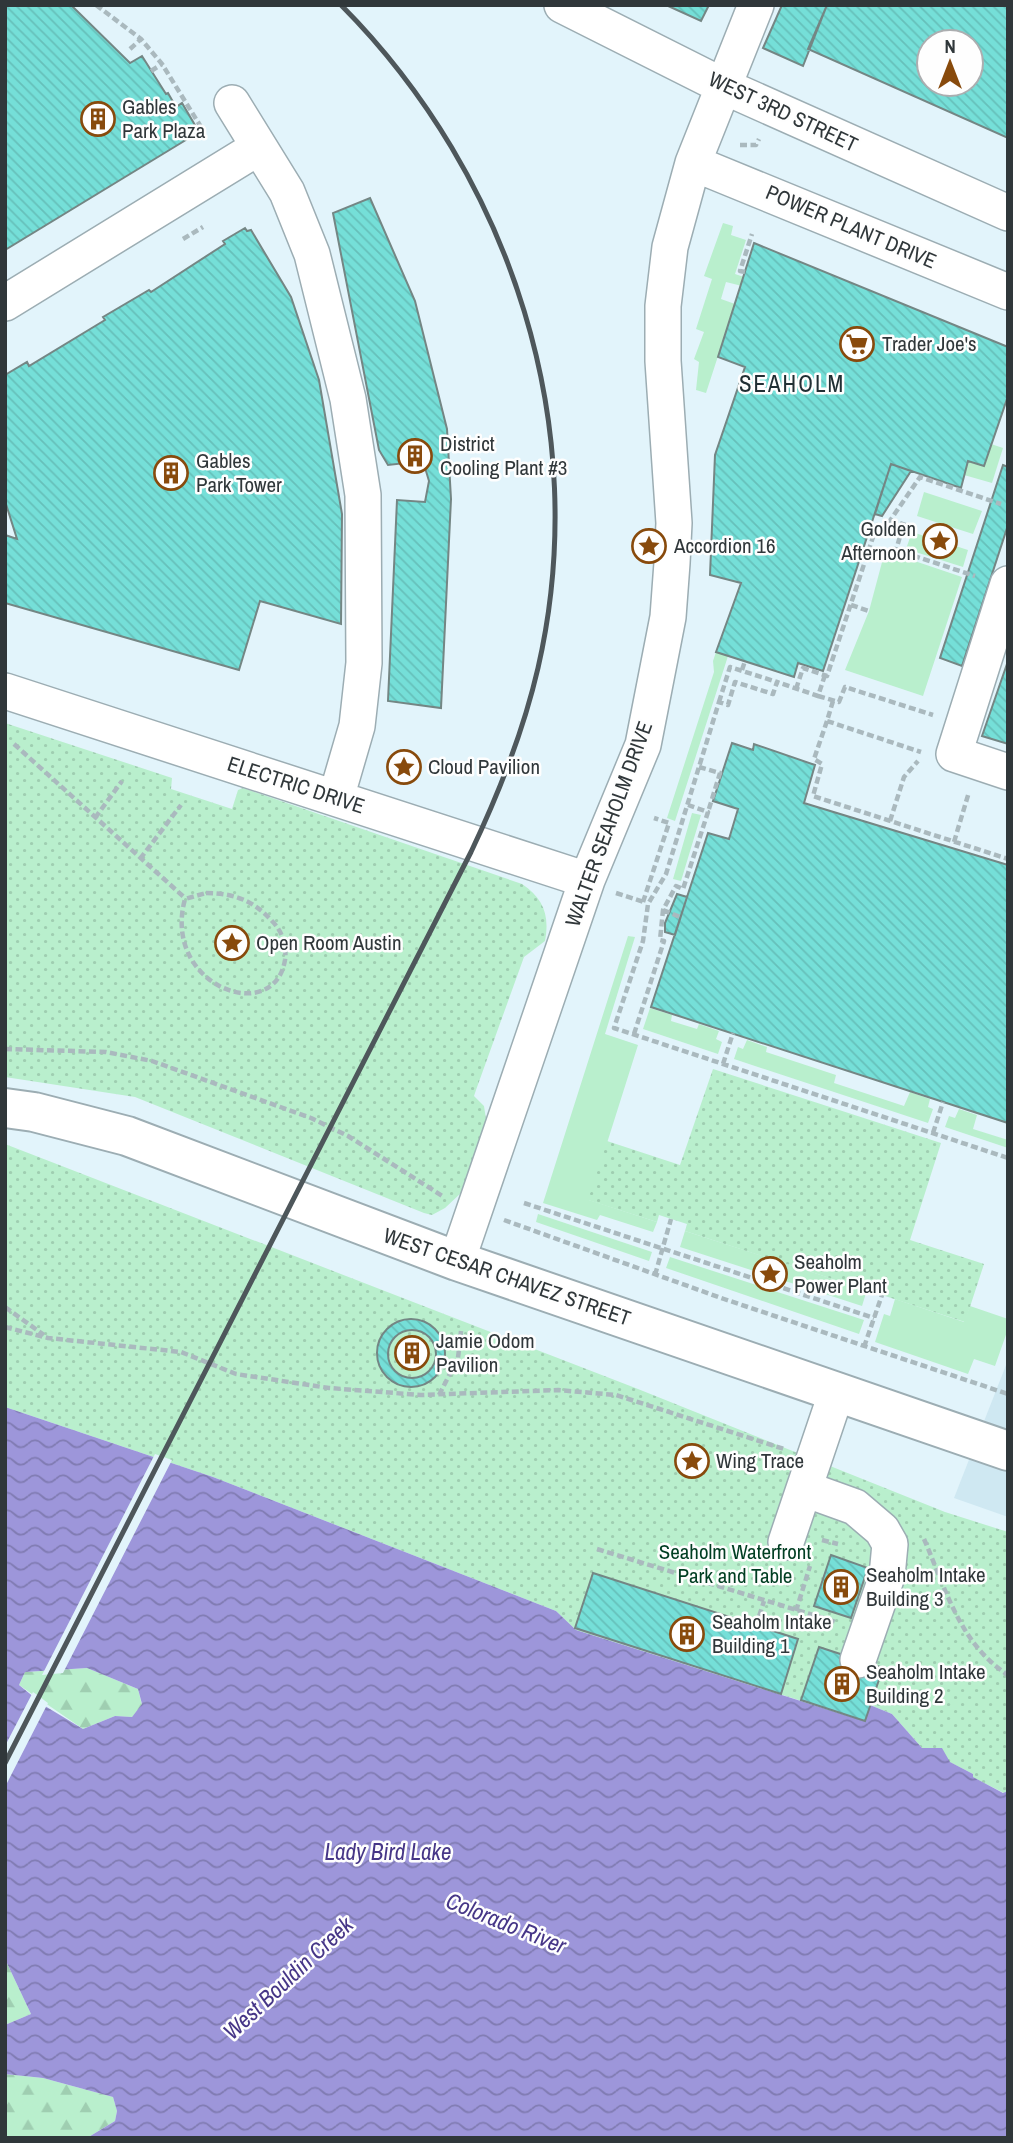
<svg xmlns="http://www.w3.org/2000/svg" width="1013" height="2143" font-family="'Archivo Narrow',sans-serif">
<defs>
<pattern id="forest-firs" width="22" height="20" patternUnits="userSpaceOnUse" patternTransform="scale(1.75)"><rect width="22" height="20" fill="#b9efcd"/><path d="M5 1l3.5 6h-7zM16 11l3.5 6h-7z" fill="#9fceb1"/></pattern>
<pattern id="park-dots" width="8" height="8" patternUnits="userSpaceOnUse" patternTransform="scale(1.75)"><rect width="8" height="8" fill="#b9efcd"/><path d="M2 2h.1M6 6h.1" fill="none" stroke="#9fceb1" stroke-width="1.8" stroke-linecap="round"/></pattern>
<pattern id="water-waves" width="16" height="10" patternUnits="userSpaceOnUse" patternTransform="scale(1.75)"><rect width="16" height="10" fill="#9d96da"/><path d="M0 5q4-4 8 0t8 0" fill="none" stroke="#807bb2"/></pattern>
<pattern id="building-back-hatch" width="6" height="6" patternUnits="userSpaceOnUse" patternTransform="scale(1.75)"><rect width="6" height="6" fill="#75dfd8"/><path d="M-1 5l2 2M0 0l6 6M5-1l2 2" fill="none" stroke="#66c0ba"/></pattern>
</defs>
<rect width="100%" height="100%" fill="#e2f4fb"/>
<path fill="#cfe8f2" d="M1008,1360V1517L954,1498Z"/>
<path fill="#b9efcd" d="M723,223L733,226L731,235L746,240L735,274L744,277L742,286L726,282L721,299L735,304L706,393L696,390L699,362L694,359L704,332L696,329L712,279L704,276Z
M991,444L1003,448L992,483L964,475L968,461L984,466Z
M924,492L982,511L973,534L917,516Z
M912,532L968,550L963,567L906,549Z
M885,551L962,577L923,696L845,670L869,611Z
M716,652L728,656L675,821L667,818L714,672L713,661Z
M692,813L701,815L681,881L673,879Z
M628,936L635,937L605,1034L638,1045L589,1200L657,1222L653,1232L600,1215L597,1220L543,1203Z
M650,1008L672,1015L671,1021L697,1029L699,1024L719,1031L716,1039L722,1042L718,1054L643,1029Z
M747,1040L767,1047L766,1052L836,1075L834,1083L904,1106L910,1092L930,1099L928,1107L933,1109L928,1123L734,1059L738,1047L743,1049Z
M959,1109L977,1115L973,1129L1008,1140V1148L945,1127L949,1116L955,1118Z
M538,1214L652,1252L649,1261L536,1222Z
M685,1231L867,1290L862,1306L680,1247Z
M670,1257L864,1320L859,1334L666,1268Z
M895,1299L964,1322L970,1306L1008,1319V1329L995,1366L974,1359L968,1374L875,1342L884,1314L890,1316Z"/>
<path fill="url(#forest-firs)" d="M87,1668L138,1689L142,1705L132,1717L115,1716L83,1729L19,1685L25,1672Z
M5,1959L31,2014L5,2025Z
M5,2074L43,2078L113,2097L117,2111L115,2121L87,2138H5Z"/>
<path fill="url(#park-dots)" d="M5,723L172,778L171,789L232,809L238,790L243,788L522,884C543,898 550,915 545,941L524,957L476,1090L474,1096L484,1106L486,1119L461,1193L445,1208L432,1215L424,1213L135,1097L5,1077Z
M713,1069L941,1143L910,1240L984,1264L965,1322L685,1231L687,1224L659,1215L657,1222L588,1200L607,1141L680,1165Z
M5,1144L638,1389L945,1512L1008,1532V1791L1004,1793L972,1777L973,1774L922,1748L892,1714L870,1705L865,1721L576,1630L556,1611L213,1477L5,1407Z"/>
<path fill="url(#water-waves)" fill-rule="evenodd" d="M5,1407L213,1477L556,1611L576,1630L864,1721L870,1705L892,1714L922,1748H942L950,1762L973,1774V1777L1003,1793L1008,1791V2138H87L115,2121L117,2111L113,2097L43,2078L5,2074V2025L31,2014L5,1959ZM87,1668L138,1689L142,1704L132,1717L115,1716L83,1729L45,1706L19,1685L25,1672Z"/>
<path fill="#e2f4fb" d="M155,1454L172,1460L63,1673L42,1675Z
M33,1692L48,1703L5,1787V1746Z"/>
<path fill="url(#building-back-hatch)" stroke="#748684" stroke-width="2" fill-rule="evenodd" d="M5,5H71L130,63L142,56L166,94L168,93L176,107L182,103L199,132L5,250Z
M666,5H709L701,21Z
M782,5H827L803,66L763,48Z
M827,5H1008V138L808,49ZM929,42H971V84H929Z
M370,198L415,301L447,429L451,499L441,708L388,701L397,500L425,502L429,481L423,461L388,465L379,450L333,213Z
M245,228L247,231L251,230L291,297L319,380L342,514L341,624L260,601L239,670L5,603V535L17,539L5,501V375L27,362L29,366L105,320L103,317L149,290L151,292L225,244L223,241Z
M754,243L1008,347V396L984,466L968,461L961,488L891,464L823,671L798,663L794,677L716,652L741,583L710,575L715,455L745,367L718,357Z
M891,464L911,471L882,516L875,514Z
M1003,465L1008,467V525L962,666L940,658Z
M1008,661V744L982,736Z
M732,743L753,750L754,744L815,765L804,803L1008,865V1123L651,1007L708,833L729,839L738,809L713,801Z
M677,894L687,897L675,935L665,932V923Z
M377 1353a34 34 0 1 1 68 0a34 34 0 1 1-68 0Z
M388 1354a24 24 0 1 1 48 0a24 24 0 1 1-48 0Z
M831,1555L868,1568L851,1618L814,1606Z
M593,1573L798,1639L781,1694L575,1628Z
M819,1647L883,1668L865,1721L801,1700Z"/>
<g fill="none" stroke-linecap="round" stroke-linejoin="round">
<g stroke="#9cadb3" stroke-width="38">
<path id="minor" d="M562,5L723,86L1008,213
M232,103L287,192L312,254L348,399L363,495L364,663L357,726L336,798
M693,163L1008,292
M5,303L259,147
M1008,584L954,754L1008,772
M5,691L587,880
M457,1261L587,880L643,745L668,617L672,563L674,523L663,361V306L670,247L693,163L756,5
M805,1489L855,1507L882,1530L890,1544L887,1576L858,1660
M786,1542L837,1391"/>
</g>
<g stroke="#9cadb3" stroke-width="42">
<path id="major" d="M5,1108L34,1112L127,1136L457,1261L1008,1451"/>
</g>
<path stroke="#aab9be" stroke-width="4.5" stroke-dasharray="7 3.5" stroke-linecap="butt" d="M96,5L141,39
M130,49L141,39L162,64L201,127
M151,71L162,64
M740,145H756L759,139
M183,239L203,227
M745,272L740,271L752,234
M890,520L912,527
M885,528L901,533L896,550L975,576
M851,605L869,611
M742,670L745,661
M825,675L818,696L777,682L773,694L735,682L728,705L719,702L666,874L648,904L643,941L614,1028L1008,1158
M796,689L803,668L827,676L877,525L885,528L920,477L1001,504
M818,696L839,702L845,687L933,715
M833,701L827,721L921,752
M719,702L730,667L777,682
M827,721L814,759L822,764L813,796L1008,859
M14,744L185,898
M699,767L720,773L708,812
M95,818L122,781
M890,821L904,777L918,761
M954,842L969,792
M140,859L181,805
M206,893C233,893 253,900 272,921C282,931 287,945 285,960C274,1027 161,986 185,899Z
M616,893L644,902
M643,902L669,823L654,818
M663,910L680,917
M634,1034L664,941L660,940L663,910L676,886L683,889L708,812L688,805
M5,1049L106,1052L152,1061L311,1118L348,1136L444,1197
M723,1064L733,1033
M933,1133L943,1102
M524,1203L874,1318
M504,1220L724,1299L1008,1394
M655,1275L671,1219
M5,1307L44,1335
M5,1327L48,1338L181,1352L236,1374L329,1388L421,1395L558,1390L616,1395L784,1449
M864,1347L882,1295
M439,1395L458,1358L461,1331
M924,1539C946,1590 960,1644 1008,1675
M822,1540L838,1544
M597,1549L836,1622
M796,1611L810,1566
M756,1626L764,1601"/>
<use href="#minor" stroke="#fff" stroke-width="35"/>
<use href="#major" stroke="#fff" stroke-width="38"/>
<path stroke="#4e575b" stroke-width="5" d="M5,1763L471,852C499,793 523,733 538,668C593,429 512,177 341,5"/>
</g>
<defs>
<g id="building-ring" transform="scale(1.75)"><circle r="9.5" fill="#fefefe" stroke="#884a0c" stroke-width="1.5"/><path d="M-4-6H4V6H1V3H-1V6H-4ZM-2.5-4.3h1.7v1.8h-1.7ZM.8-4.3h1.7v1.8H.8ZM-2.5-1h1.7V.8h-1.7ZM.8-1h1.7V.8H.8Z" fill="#884a0c"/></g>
<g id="supermarket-ring" transform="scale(1.75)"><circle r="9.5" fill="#fefefe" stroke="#884a0c" stroke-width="1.5"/><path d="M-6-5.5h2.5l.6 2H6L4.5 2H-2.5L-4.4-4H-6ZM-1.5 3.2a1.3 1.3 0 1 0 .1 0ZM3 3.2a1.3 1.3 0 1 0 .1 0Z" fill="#884a0c"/></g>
<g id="sight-ring" transform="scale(1.75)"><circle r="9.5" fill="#fefefe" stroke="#884a0c" stroke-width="1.5"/><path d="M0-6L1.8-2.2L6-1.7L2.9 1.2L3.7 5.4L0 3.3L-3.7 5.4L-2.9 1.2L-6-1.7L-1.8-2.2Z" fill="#884a0c"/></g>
</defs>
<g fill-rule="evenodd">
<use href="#building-ring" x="98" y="119"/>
<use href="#supermarket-ring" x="857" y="344"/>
<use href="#building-ring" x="415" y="456"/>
<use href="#building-ring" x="171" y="473"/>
<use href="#sight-ring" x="940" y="541"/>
<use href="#sight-ring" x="649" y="546"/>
<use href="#sight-ring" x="404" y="767"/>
<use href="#sight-ring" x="232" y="943"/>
<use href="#sight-ring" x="770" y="1274"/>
<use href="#building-ring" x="412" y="1353"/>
<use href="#sight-ring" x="692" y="1461"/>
<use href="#building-ring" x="841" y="1587"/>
<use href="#building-ring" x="687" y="1634"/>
<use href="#building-ring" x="842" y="1684"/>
</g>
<g text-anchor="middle" stroke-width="5" stroke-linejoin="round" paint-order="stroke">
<g font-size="21" fill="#30373a" stroke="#fefefe" text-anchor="start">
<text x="122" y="114">Gables<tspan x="122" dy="24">Park Plaza</tspan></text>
<text x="882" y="351">Trader Joe's</text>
<text x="440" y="451">District<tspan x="440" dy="24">Cooling Plant #3</tspan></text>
<text x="196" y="468">Gables<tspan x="196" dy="24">Park Tower</tspan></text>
<text x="916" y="536" text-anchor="end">Golden<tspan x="916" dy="24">Afternoon</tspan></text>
<text x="674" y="553">Accordion 16</text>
<text x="428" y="774">Cloud Pavilion</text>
<text x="256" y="950">Open Room Austin</text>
<text x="794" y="1269">Seaholm<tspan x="794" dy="24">Power Plant</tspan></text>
<text x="436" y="1348">Jamie Odom<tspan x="436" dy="24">Pavilion</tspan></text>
<text x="716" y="1468">Wing Trace</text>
<text x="866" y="1582">Seaholm Intake<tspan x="866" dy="24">Building 3</tspan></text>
<text x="712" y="1629">Seaholm Intake<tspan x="712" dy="24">Building 1</tspan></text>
<text x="866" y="1679">Seaholm Intake<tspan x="866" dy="24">Building 2</tspan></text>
</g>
<g font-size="21" fill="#30373a" stroke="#fefefe">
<text transform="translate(783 112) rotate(25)" y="7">WEST 3RD STREET</text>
<text transform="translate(851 227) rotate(23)" y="7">POWER PLANT DRIVE</text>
<text transform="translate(296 785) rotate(18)" y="7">ELECTRIC DRIVE</text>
<text transform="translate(609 824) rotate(-70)" y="7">WALTER SEAHOLM DRIVE</text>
<text transform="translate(507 1277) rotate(19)" y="7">WEST CESAR CHAVEZ STREET</text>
</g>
<g font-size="21" fill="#003e22" stroke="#fefefe">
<text x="735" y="1559">Seaholm Waterfront<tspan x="735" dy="24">Park and Table</tspan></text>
</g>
<g font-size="23" letter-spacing="2" fill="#212f34" stroke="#fefefe">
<text x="792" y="392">SEAHOLM</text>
</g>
<g font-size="23" font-style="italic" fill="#463687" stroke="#fefefe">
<text x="388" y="1860">Lady Bird Lake</text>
<text transform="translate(506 1923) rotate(22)" y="8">Colorado River</text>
<text transform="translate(288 1978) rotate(-43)" y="8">West Bouldin Creek</text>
</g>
</g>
<rect width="1013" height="2143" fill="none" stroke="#30373a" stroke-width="14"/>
<g transform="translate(950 63)"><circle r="33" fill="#fefefe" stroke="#acaeb0" stroke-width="2"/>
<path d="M0-5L12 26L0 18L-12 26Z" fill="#884a0c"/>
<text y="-10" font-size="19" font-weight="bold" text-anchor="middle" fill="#30373a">N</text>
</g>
</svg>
